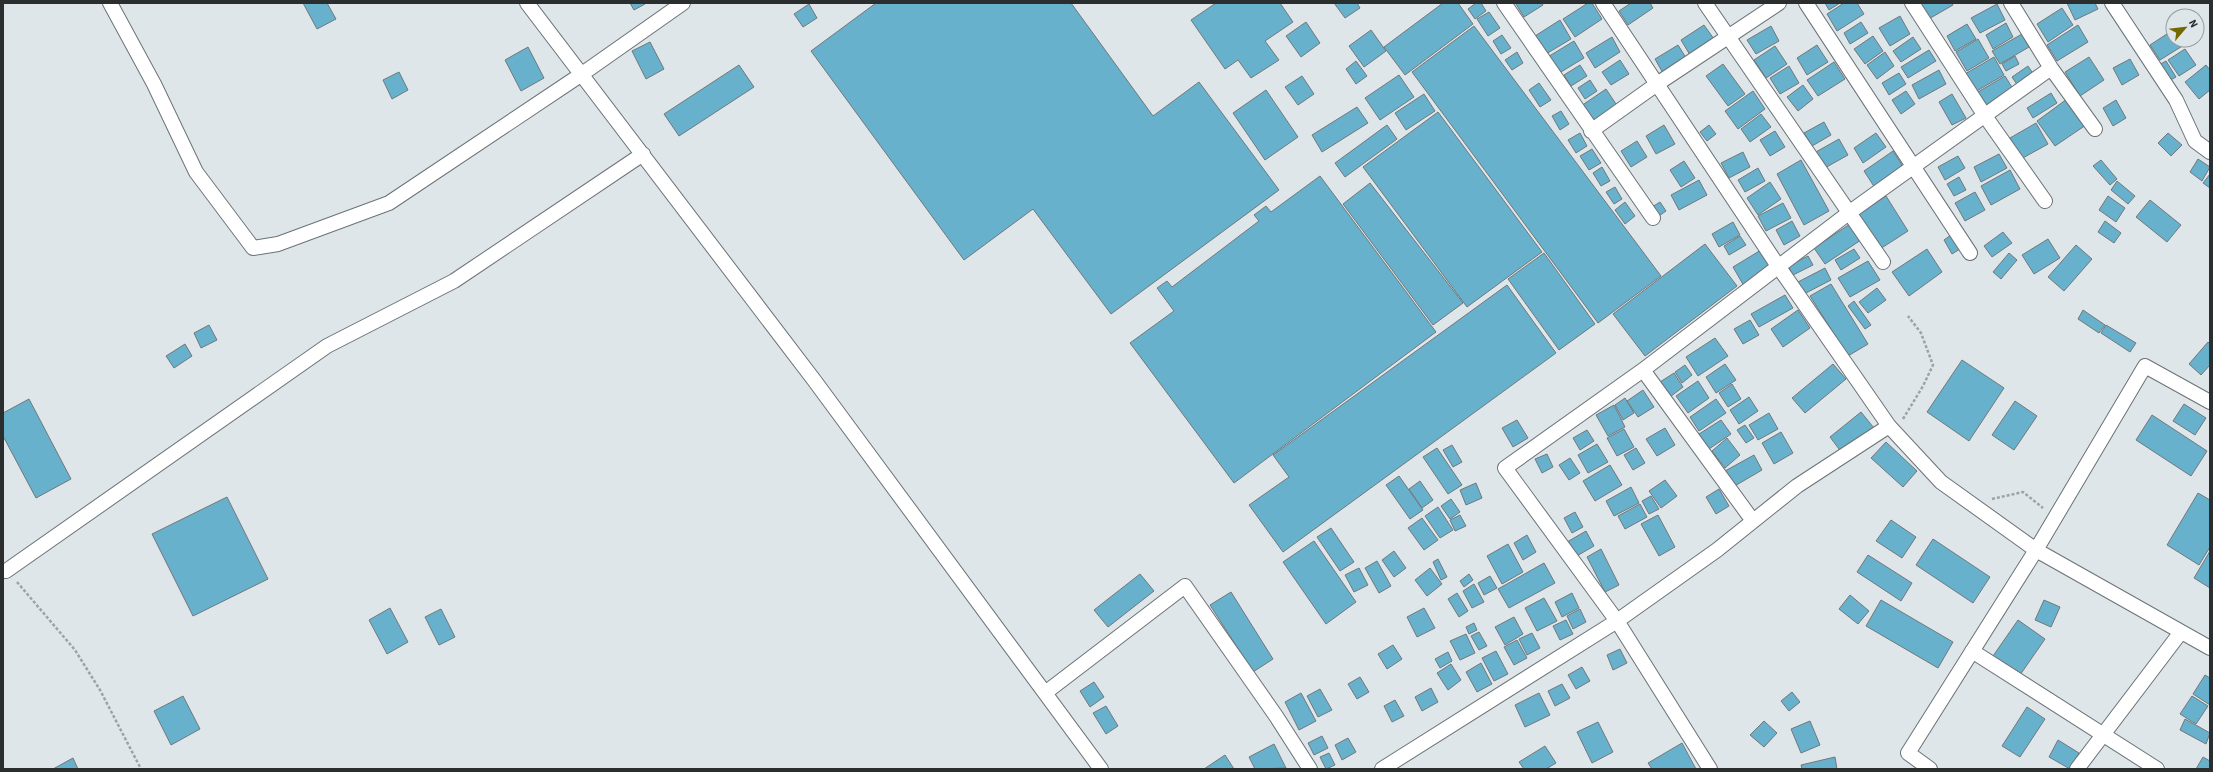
<svg xmlns="http://www.w3.org/2000/svg" width="2213" height="772" font-family="'Source Sans 3',sans-serif">
<rect width="100%" height="100%" fill="#dee6e9"/>
<path fill="#67b1cd" stroke="#71787b" d="M303,3H327L336,19L317,29Z
M630,3H645V4L634,10Z
M876,3H1071L1153,116L1199,82L1279,190L1111,314L1033,209L964,260L811,51Z
M1216,3H1280L1293,22L1265,41L1279,60L1251,78L1238,60L1225,69L1191,20Z
M1334,3H1357L1360,8L1345,18Z
M1443,3H1458L1473,24L1405,75L1384,47Z
M1476,3H1481L1486,11L1475,19L1468,9Z
M1518,3H1542L1543,5L1524,17L1516,4Z
M1588,3H1592L1602,19L1575,37L1563,19Z
M1631,3H1650L1653,8L1628,25L1619,11Z
M1825,3H1840L1829,10Z
M1844,3H1857L1864,14L1837,31L1827,14Z
M1918,3H1952L1953,5L1927,20Z
M2067,3H2095L2098,9L2075,20Z
M809,4L817,18L803,27L794,14Z
M1997,4L2005,20L1980,33L1971,18Z
M2062,8L2073,25L2048,42L2037,24Z
M1489,12L1500,28L1488,36L1477,19Z
M1900,16L1910,34L1890,46L1879,28Z
M1560,20L1571,39L1546,54L1535,36Z
M1306,22L1320,43L1301,57L1286,36Z
M1861,22L1868,33L1850,44L1844,33Z
M2006,23L2013,37L1993,49L1986,35Z
M1967,24L1976,39L1955,51L1947,36Z
M1704,25L1714,39L1690,55L1681,40Z
M2078,25L2088,42L2057,61L2047,45Z
M1474,26L1661,276L1598,323L1412,72Z
M1771,26L1779,41L1756,54L1747,40Z
M1371,30L1386,51L1364,67L1349,46Z
M2173,30V40H2180L2184,45L2160,60L2150,45Z
M2022,34L2029,47L2000,64L1992,51Z
M1502,35L1511,48L1501,54L1493,41Z
M1873,36L1883,51L1865,64L1854,49Z
M1612,37L1620,52L1595,68L1586,53Z
M1913,37L1921,49L1901,62L1893,51Z
M1978,39L1989,58L1967,71L1956,52Z
M1574,41L1584,58L1556,75L1546,58Z
M650,42L664,69L646,79L632,51Z
M1678,45L1688,61L1664,75L1655,59Z
M1817,45L1828,62L1807,75L1797,58Z
M1775,46L1787,64L1766,78L1754,60Z
M528,47L544,78L521,91L505,60Z
M2185,49L2196,65L2179,76L2168,60Z
M1929,50L1936,61L1908,78L1901,67Z
M1517,52L1523,63L1512,70L1505,60Z
M1885,52L1894,66L1877,79L1867,65Z
M2015,56L2019,64L2006,71L2002,64Z
M1994,57L2004,75L1975,92L1965,74Z
M2089,57L2104,80L2080,96L2065,72Z
M2130,59L2139,75L2122,85L2113,68Z
M1620,60L1629,74L1611,85L1602,72Z
M1356,61L1367,76L1356,84L1346,69Z
M2166,61L2176,77L2167,82L2157,66Z
M1834,62L1845,79L1818,96L1807,80Z
M1723,64L1745,94L1728,106L1706,76Z
M739,65L754,87L679,136L664,114Z
M1580,65L1587,76L1571,86L1564,75Z
M2206,65L2210,70V90L2199,99L2185,82Z
M1789,66L1799,83L1780,94L1770,78Z
M2028,66L2034,75L2018,86L2012,77Z
M1939,70L1946,84L1919,99L1912,85Z
M399,72L408,90L392,99L383,80Z
M1899,73L1906,84L1889,95L1882,83Z
M1399,75L1414,97L1380,120L1365,98Z
M1302,76L1314,94L1298,105L1285,87Z
M2005,76L2013,89L1986,105L1978,92Z
M1590,80L1597,91L1585,99L1578,88Z
M1539,83L1551,100L1540,107L1529,90Z
M1803,85L1813,99L1798,111L1787,97Z
M1606,89L1618,107L1593,124L1581,106Z
M1266,90L1298,137L1265,160L1233,113Z
M1753,91L1765,109L1738,129L1725,111Z
M1906,91L1915,104L1901,114L1892,100Z
M2051,93L2057,103L2033,118L2027,108Z
M1424,94L1435,111L1406,130L1395,113Z
M1952,94L1966,118L1952,125L1939,102Z
M2067,99L2086,125L2055,146L2037,121Z
M2116,100L2126,118L2113,126L2103,108Z
M1357,107L1368,123L1322,152L1312,135Z
M1561,111L1569,124L1560,130L1552,116Z
M1438,112L1542,252L1467,307L1363,167Z
M1761,114L1771,127L1750,142L1741,129Z
M1824,122L1831,135L1812,146L1804,133Z
M2036,123L2048,144L2021,159L2010,138Z
M1387,125L1397,139L1345,177L1335,163Z
M1664,125L1675,144L1656,154L1646,136Z
M1709,125L1716,134L1707,141L1700,132Z
M1775,131L1785,147L1770,156L1760,140Z
M1580,133L1587,146L1576,153L1568,140Z
M1876,133L1886,147L1863,163L1854,148Z
M2168,133L2182,145L2171,156L2158,143Z
M1839,139L1848,155L1823,169L1814,153Z
M1637,141L1647,157L1631,167L1621,151Z
M1592,149L1601,163L1589,170L1580,156Z
M1893,151L1904,168L1875,188L1864,171Z
M1743,152L1750,167L1729,178L1721,163Z
M1999,154L2007,168L1981,182L1974,167Z
M1958,156L1965,168L1945,180L1938,167Z
M2198,159L2210,167L2202,181L2190,172Z
M1801,160L1829,211L1804,225L1777,174Z
M2101,160L2117,179L2110,185L2093,166Z
M1684,161L1695,178L1681,187L1670,170Z
M1602,167L1610,181L1601,186L1593,173Z
M1758,168L1765,181L1745,192L1738,180Z
M2010,170L2020,189L1991,205L1981,186Z
M2210,174V188L2203,183Z
M1320,176L1436,332L1234,483L1130,343L1174,311L1157,288L1167,281L1172,287L1259,221L1254,215L1266,206L1271,212Z
M1959,177L1966,190L1954,196L1947,184Z
M1699,180L1707,195L1679,210L1671,195Z
M2117,181L2135,196L2128,204L2111,190Z
M1770,182L1781,199L1758,215L1747,198Z
M1370,183L1463,303L1433,325L1343,204Z
M1615,187L1622,199L1614,204L1606,192Z
M1975,192L1985,210L1965,221L1955,203Z
M1886,196L1908,231L1880,249L1859,214Z
M2108,196L2125,208L2116,222L2099,210Z
M2150,200L2181,225L2167,242L2136,217Z
M1625,202L1635,216L1625,224L1615,210Z
M1660,202L1666,211L1656,218L1649,209Z
M1783,203L1791,218L1766,231L1758,216Z
M1792,221L1800,236L1784,245L1776,230Z
M2105,221L2121,233L2114,243L2098,232Z
M1733,222L1740,235L1719,247L1712,234Z
M1850,224L1861,240L1825,264L1814,248Z
M2003,232L2012,243L1992,257L1984,246Z
M1951,235L1960,249L1952,254L1944,240Z
M1740,236L1746,245L1729,255L1724,246Z
M2048,239L2060,258L2034,274L2022,255Z
M1705,244L1737,286L1645,356L1613,314Z
M2076,245L2092,259L2064,291L2048,277Z
M1854,249L1860,258L1841,270L1835,260Z
M1927,249L1942,272L1909,296L1892,272Z
M1761,250L1772,269L1744,286L1733,267Z
M1544,253L1595,324L1559,350L1508,279Z
M2009,253L2017,260L2001,279L1993,272Z
M1808,256L1813,265L1793,275L1788,266Z
M1868,261L1880,280L1850,297L1838,278Z
M1825,268L1831,280L1802,295L1796,283Z
M1831,284L1868,344L1848,356L1810,296Z
M1507,285L1556,353L1283,552L1249,505L1289,477L1273,455Z
M1877,288L1886,300L1868,313L1859,302Z
M1785,295L1793,308L1759,327L1751,314Z
M1854,301L1871,325L1865,329L1848,306Z
M1798,310L1810,328L1783,347L1771,329Z
M2083,310L2105,325L2099,333L2078,319Z
M1750,320L1759,335L1743,344L1734,329Z
M209,325L217,340L201,348L194,333Z
M2106,325L2136,343L2130,352L2101,333Z
M1715,338L1728,356L1698,376L1686,357Z
M2208,342L2210,344V365L2201,375L2189,364Z
M185,344L192,356L174,368L166,356Z
M1962,360L2004,388L1969,441L1927,412Z
M1725,364L1736,380L1716,393L1706,377Z
M1833,364L1846,379L1805,413L1792,398Z
M1685,365L1692,375L1682,383L1675,372Z
M1674,373L1683,387L1670,397L1660,382Z
M1698,381L1709,398L1688,413L1676,396Z
M1732,384L1741,399L1728,407L1719,393Z
M1643,390L1654,407L1638,417L1627,401Z
M1749,397L1758,411L1739,424L1730,410Z
M1625,398L1634,413L1623,420L1615,405Z
M29,399L71,479L36,498L3,436V413Z
M1716,399L1726,413L1699,431L1690,417Z
M2015,401L2037,416L2014,450L1992,435Z
M2184,404L2206,418L2195,435L2173,421Z
M1614,405L1625,427L1608,436L1596,415Z
M1861,412L1874,428L1842,453L1830,437Z
M1769,413L1778,429L1758,440L1749,425Z
M2152,415L2207,451L2191,476L2136,440Z
M1517,420L1528,438L1513,447L1502,428Z
M1721,420L1731,434L1709,449L1699,434Z
M1745,425L1754,438L1746,443L1737,430Z
M1665,428L1675,445L1657,456L1646,439Z
M1624,429L1634,447L1617,456L1607,438Z
M1587,430L1594,441L1580,450L1573,438Z
M1781,432L1793,453L1774,464L1762,443Z
M1727,438L1740,455L1725,468L1712,451Z
M1886,442L1917,471L1903,487L1871,458Z
M1597,444L1608,462L1588,473L1578,455Z
M1452,445L1462,462L1453,467L1443,450Z
M1437,448L1462,485L1448,494L1423,457Z
M1636,448L1645,463L1633,470L1624,455Z
M1547,454L1553,467L1542,473L1535,459Z
M1754,455L1762,470L1733,487L1725,471Z
M1570,458L1580,473L1569,480L1559,465Z
M1610,465L1622,485L1595,501L1583,481Z
M1399,476L1423,510L1410,519L1386,485Z
M1665,480L1677,496L1661,508L1649,491Z
M1420,481L1433,500L1422,508L1409,489Z
M1476,483L1482,498L1466,505L1460,490Z
M1631,487L1639,503L1614,516L1606,501Z
M1719,489L1729,506L1716,514L1706,497Z
M2198,493L2210,500V547L2199,565L2167,545Z
M1651,496L1659,509L1649,514L1642,501Z
M227,497L268,579L193,616L152,534Z
M1451,499L1460,512L1450,519L1441,506Z
M1640,504L1647,517L1625,529L1618,516Z
M1438,507L1453,530L1440,538L1425,516Z
M1575,512L1583,527L1572,533L1564,518Z
M1460,515L1466,526L1455,531L1450,520Z
M1658,515L1675,547L1659,556L1641,524Z
M1422,518L1438,540L1424,550L1408,528Z
M1891,520L1916,537L1902,558L1876,541Z
M1331,528L1354,562L1340,571L1317,537Z
M1586,531L1594,546L1575,557L1567,542Z
M1527,535L1536,552L1523,560L1514,543Z
M1933,539L1990,577L1973,603L1916,565Z
M1314,541L1356,602L1326,624L1283,562Z
M1508,544L1523,572L1502,584L1487,556Z
M1601,549L1619,585L1605,592L1587,557Z
M1394,551L1406,568L1394,577L1382,560Z
M2210,551V588L2194,578Z
M1868,555L1912,583L1901,601L1857,572Z
M1438,559L1447,577L1441,580L1433,562Z
M1377,561L1391,586L1379,593L1365,568Z
M1544,563L1555,583L1509,608L1498,589Z
M1359,568L1368,585L1354,592L1345,575Z
M1430,568L1442,584L1427,596L1415,580Z
M1140,574L1154,591L1108,627L1094,610Z
M1469,574L1473,580L1464,587L1460,581Z
M1490,576L1497,588L1484,595L1478,583Z
M1474,584L1484,602L1472,608L1463,591Z
M1231,592L1273,659L1253,672L1210,605Z
M1457,593L1468,611L1459,617L1448,599Z
M1572,593L1579,608L1562,617L1555,602Z
M1850,595L1869,611L1858,624L1839,609Z
M1544,598L1557,621L1537,631L1525,608Z
M1881,600L1953,642L1938,668L1866,626Z
M2044,600L2060,607L2051,627L2035,620Z
M390,608L408,642L387,654L369,620Z
M1424,608L1435,628L1417,637L1407,617Z
M441,609L455,637L439,645L425,617Z
M1580,609L1586,622L1573,629L1567,616Z
M1514,617L1523,634L1505,645L1495,627Z
M1566,620L1573,634L1560,640L1553,626Z
M2018,620L2045,639L2020,675L1993,656Z
M1474,623L1477,630L1469,634L1466,627Z
M1479,632L1487,646L1479,650L1471,636Z
M1532,633L1540,648L1527,655L1519,639Z
M1466,634L1475,653L1460,660L1450,641Z
M1517,640L1527,658L1514,665L1504,647Z
M1393,645L1402,659L1387,669L1378,654Z
M1620,649L1627,663L1613,670L1607,655Z
M1496,651L1508,674L1494,681L1482,658Z
M1448,652L1452,661L1440,668L1435,659Z
M1481,663L1492,684L1477,692L1466,672Z
M1451,664L1461,680L1448,690L1437,673Z
M1582,667L1590,681L1576,689L1568,675Z
M2205,675L2210,678V705L2193,694Z
M1360,677L1369,692L1357,699L1348,684Z
M1094,682L1104,697L1090,707L1080,691Z
M1562,684L1570,698L1555,706L1548,691Z
M1431,688L1438,702L1422,711L1415,697Z
M1320,689L1332,710L1318,717L1307,696Z
M1792,692L1800,702L1789,711L1781,701Z
M1301,693L1316,721L1299,730L1285,702Z
M1539,693L1550,715L1525,727L1515,705Z
M183,696L200,729L171,745L154,711Z
M2192,696L2208,706L2196,724L2180,714Z
M1395,700L1404,716L1392,722L1384,706Z
M1106,706L1118,726L1106,734L1093,713Z
M2027,707L2045,719L2020,757L2002,746Z
M2185,719L2210,733L2206,744L2180,730Z
M1764,721L1777,733L1764,747L1750,735Z
M1810,721L1820,745L1801,753L1791,729Z
M1598,722L1613,752L1592,763L1577,732Z
M1322,736L1328,748L1314,755L1308,743Z
M1348,738L1356,752L1342,760L1335,745Z
M2058,740L2079,753L2070,769L2049,757Z
M1682,743L1696,769H1652L1648,763Z
M1274,744L1286,768L1255,769L1249,757Z
M1545,746L1556,763L1546,769H1524L1519,762Z
M1329,753L1335,765L1326,769L1320,757Z
M1225,755L1234,769H1204Z
M1835,757L1837,769H1802L1801,765Z
M2203,757L2210,761V769H2196Z
M73,758L78,769H53Z"/>
<g fill="none" stroke-linecap="round" stroke-linejoin="round">
<g stroke="#6c7275" stroke-width="16">
<path id="minor" d="M110,3L154,84L196,172L253,248L278,244L389,203L582,74L683,3
M527,3L814,380L1101,769
M1504,3L1653,218
M1603,3L1778,266L1889,426L1941,482L2036,550L2210,648
M1705,3L1883,262
M1806,3L1970,253
M1912,3L1985,116L2045,201
M2011,3L2051,68L2095,129
M2112,3L2176,100L2195,141L2210,152
M1591,131L1657,84L1779,3
M1643,370L1753,521
M6,571L327,346L454,281L643,154
M1972,651L2157,769
M1045,693L1185,586L1276,716L1310,769
M1382,769L1617,621L1717,550L1797,486L1889,426
M1710,769L1617,621L1505,468L1643,370L1850,212L2051,68
M1930,769L1908,753L2036,550L2145,366L2210,402
M2077,769L2181,632"/>
</g>
<path stroke="#9ca3a5" stroke-width="2.5" stroke-dasharray="3 2" stroke-linecap="butt" d="M1903,419L1923,386L1933,365L1921,333L1908,316
M1992,499L2023,492L2043,508
M17,582L75,650L100,690L141,769"/>
<use href="#minor" stroke="#fff" stroke-width="14"/>
</g>
<rect width="2213" height="772" fill="none" stroke="#2b2e2f" stroke-width="8"/>
<g transform="translate(2185 28) rotate(62)"><circle r="19" fill="#dee6e9" stroke="#969c9f"/>
<path d="M0-3L7 15L0 10L-7 15Z" fill="#746900"/>
<text y="-6" font-size="11" font-weight="bold" text-anchor="middle" fill="#2b2e2f">N</text>
</g>
</svg>
